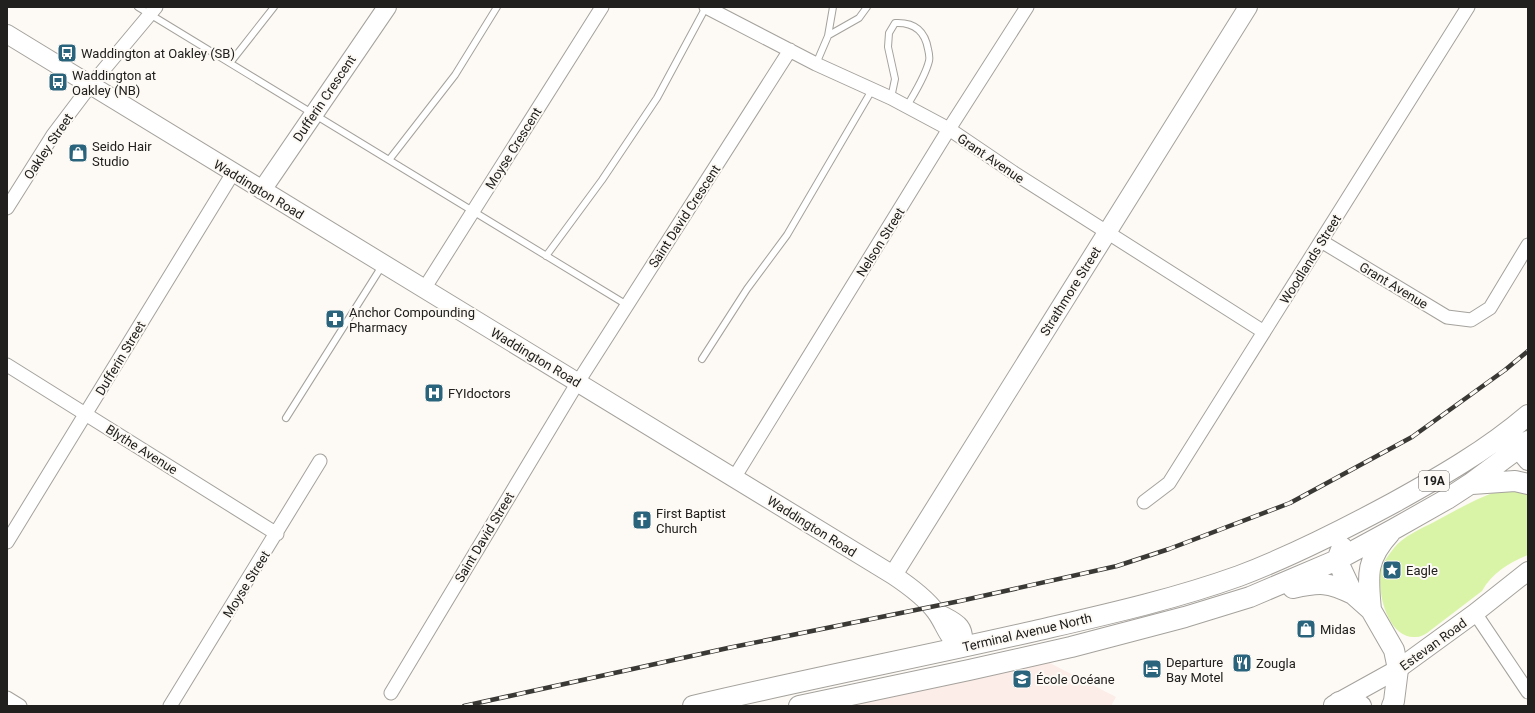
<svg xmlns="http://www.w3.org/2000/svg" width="1535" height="713" font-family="Roboto,sans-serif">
<rect width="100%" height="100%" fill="#fdfaf5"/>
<path fill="#fcede8" d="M1046,661L1116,697L1111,706H843Z"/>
<path fill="#daf4a7" d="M1501,490H1516L1528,493V555C1509,563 1492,573 1482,591L1427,633C1424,635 1420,637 1416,637C1387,640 1375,588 1382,566C1384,561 1390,553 1394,548C1402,537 1422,528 1434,522C1456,510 1477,498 1501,490Z"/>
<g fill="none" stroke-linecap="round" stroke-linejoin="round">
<g stroke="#a5a29d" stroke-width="8">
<path id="lane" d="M138,7L627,305
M829,35L859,18L867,7
M230,63L274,7
M816,64L828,36L833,7
M891,98L895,79L888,47L889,33L895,23C914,22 925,31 928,49C929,53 930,57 929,61C925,77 915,92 907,106
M389,160L455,75L497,7
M546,256L602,180L657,98L706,7
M702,359L747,289L787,235L872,90
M286,418L382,266"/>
</g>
<g stroke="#a5a29d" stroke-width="15">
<path id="street" d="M706,7L816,64L891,98L949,129L1014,173L1264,332
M7,208L53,135L90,86L156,7
M1321,241L1447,317L1471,320L1490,308L1528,245
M424,289L602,7
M7,365L277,534
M734,478L949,129L1027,7
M1144,502L1169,483L1468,7
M7,542L233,173
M1475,613L1528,692
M391,693L578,382L790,50
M7,698L20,706
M170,706L320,461"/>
</g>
<g stroke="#a5a29d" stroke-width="20">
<path id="secondary" d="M7,34L893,575C908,585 925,597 936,612C946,626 947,638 962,647C967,624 954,622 936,612
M262,190L387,7
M1514,435L1518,449L1528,461
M893,575L1248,7
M1333,705L1398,669L1475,613L1528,571"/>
</g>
<g stroke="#a5a29d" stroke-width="22">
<path id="primary" d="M1472,484L1515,481L1528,484
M1342,547L1337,560L1353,594L1371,610L1394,650L1398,669L1394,701L1392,706
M1293,588C1320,582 1328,582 1353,594
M1371,610C1368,576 1365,560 1390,533
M1339,702L1356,703L1361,706
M693,706C807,679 921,657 1035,631C1104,615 1172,600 1239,576C1292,556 1343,530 1393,503C1440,477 1487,450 1528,415
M799,706L969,670L1071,647L1185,617L1250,597L1337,560L1394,529L1447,499L1470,484L1528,441"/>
</g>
<use href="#lane" stroke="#fff" stroke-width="6"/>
<use href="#street" stroke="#fff" stroke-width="13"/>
<use href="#secondary" stroke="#fff" stroke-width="18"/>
<use href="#primary" stroke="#fff" stroke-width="20"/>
<g stroke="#3a3936" stroke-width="4.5">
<path id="rail" d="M464,706L728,648L960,601L1117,566L1169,549L1290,503L1412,437L1505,370L1528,351"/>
</g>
<use href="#rail" stroke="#fdfaf5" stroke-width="3" stroke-dasharray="9" stroke-linecap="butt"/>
</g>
<defs>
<g id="bus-square" transform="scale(1)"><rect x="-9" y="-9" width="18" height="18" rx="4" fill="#2a637c" stroke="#fdfaf5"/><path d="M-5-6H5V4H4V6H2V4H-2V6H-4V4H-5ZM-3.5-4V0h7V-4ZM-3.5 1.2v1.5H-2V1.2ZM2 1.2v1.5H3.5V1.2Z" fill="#fff"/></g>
<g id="shop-square" transform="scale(1)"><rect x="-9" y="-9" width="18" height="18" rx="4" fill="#2a637c" stroke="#fdfaf5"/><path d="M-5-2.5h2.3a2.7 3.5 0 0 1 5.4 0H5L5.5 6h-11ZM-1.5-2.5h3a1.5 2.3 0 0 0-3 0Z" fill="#fff"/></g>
<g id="pharmacy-square" transform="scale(1)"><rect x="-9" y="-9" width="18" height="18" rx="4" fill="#2a637c" stroke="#fdfaf5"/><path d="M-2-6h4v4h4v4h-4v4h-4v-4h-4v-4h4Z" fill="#fff"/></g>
<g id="hospital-square" transform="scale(1)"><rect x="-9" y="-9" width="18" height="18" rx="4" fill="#2a637c" stroke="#fdfaf5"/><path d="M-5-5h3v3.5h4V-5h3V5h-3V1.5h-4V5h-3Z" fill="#fff"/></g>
<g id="church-square" transform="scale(1)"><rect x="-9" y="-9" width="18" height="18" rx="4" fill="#2a637c" stroke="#fdfaf5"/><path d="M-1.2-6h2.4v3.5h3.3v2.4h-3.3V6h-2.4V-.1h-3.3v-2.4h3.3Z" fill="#fff"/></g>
<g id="sight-square" transform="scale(1)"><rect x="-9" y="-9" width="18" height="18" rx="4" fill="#2a637c" stroke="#fdfaf5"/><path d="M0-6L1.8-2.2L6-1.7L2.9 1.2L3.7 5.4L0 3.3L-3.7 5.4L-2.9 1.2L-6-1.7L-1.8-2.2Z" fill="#fff"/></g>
<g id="restaurant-square" transform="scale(1)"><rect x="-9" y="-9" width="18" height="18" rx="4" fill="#2a637c" stroke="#fdfaf5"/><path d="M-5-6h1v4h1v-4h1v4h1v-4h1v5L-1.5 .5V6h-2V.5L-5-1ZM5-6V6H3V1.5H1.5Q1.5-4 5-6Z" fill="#fff"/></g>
<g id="hotel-square" transform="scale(1)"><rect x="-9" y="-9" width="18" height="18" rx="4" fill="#2a637c" stroke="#fdfaf5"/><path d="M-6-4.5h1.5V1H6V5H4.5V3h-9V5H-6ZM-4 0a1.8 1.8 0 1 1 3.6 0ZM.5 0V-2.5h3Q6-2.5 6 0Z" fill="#fff"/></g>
<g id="school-square" transform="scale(1)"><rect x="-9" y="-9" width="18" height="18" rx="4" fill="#2a637c" stroke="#fdfaf5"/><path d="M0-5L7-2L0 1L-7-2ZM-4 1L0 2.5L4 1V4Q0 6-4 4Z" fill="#fff"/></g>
</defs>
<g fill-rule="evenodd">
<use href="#bus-square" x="67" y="53"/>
<use href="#bus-square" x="58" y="82"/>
<use href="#shop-square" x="78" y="153"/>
<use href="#pharmacy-square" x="335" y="319"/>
<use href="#hospital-square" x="434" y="393"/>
<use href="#church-square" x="642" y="520"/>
<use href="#sight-square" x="1392" y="570"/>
<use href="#shop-square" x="1306" y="629"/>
<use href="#restaurant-square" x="1242" y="663"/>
<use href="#hotel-square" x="1152" y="669"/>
<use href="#school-square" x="1022" y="679"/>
</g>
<g text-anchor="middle" stroke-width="4" stroke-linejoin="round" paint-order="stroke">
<rect fill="#fdfaf5" stroke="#63615e" stroke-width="1" x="1419" y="471" width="30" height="20" rx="3"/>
<g font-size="12" font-weight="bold" fill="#21201e">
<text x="1434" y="485">19A</text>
</g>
<g font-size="13" fill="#21201e" stroke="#fdfaf5" text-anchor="start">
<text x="81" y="58">Waddington at Oakley (SB)</text>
<text x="72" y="80">Waddington at<tspan x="72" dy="15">Oakley (NB)</tspan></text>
<text x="92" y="151">Seido Hair<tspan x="92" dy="15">Studio</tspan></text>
<text x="349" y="317">Anchor Compounding<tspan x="349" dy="15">Pharmacy</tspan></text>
<text x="448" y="398">FYIdoctors</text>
<text x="656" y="518">First Baptist<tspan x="656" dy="15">Church</tspan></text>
<text x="1406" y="575">Eagle</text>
<text x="1320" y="634">Midas</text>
<text x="1166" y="667">Departure<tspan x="1166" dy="15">Bay Motel</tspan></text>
<text x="1256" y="668">Zougla</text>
<text x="1036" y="684">École Océane</text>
</g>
<g font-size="13" fill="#21201e" stroke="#fdfaf5">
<text transform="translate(324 98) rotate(-56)" y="5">Dufferin Crescent</text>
<text transform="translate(48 146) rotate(-56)" y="5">Oakley Street</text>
<text transform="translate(513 148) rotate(-58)" y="5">Moyse Crescent</text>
<text transform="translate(991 158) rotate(34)" y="5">Grant Avenue</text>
<text transform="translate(259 189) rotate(31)" y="5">Waddington Road</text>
<text transform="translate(684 216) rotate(-57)" y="5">Saint David Crescent</text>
<text transform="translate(880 242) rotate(-58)" y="5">Nelson Street</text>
<text transform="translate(1310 259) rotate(-58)" y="5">Woodlands Street</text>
<text transform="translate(1394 285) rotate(31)" y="5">Grant Avenue</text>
<text transform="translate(1070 291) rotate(-58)" y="5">Strathmore Street</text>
<text transform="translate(536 357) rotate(31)" y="5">Waddington Road</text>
<text transform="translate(120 358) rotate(-59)" y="5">Dufferin Street</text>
<text transform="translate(142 449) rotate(32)" y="5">Blythe Avenue</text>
<text transform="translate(812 526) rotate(32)" y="5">Waddington Road</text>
<text transform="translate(484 537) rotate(-59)" y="5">Saint David Street</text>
<text transform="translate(246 584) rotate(-58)" y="5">Moyse Street</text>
<text transform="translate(1027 632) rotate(-13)" y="5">Terminal Avenue North</text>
<text transform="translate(1433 644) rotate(-36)" y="5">Estevan Road</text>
</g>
</g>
<rect width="1535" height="713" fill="none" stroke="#21201e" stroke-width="16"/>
</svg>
